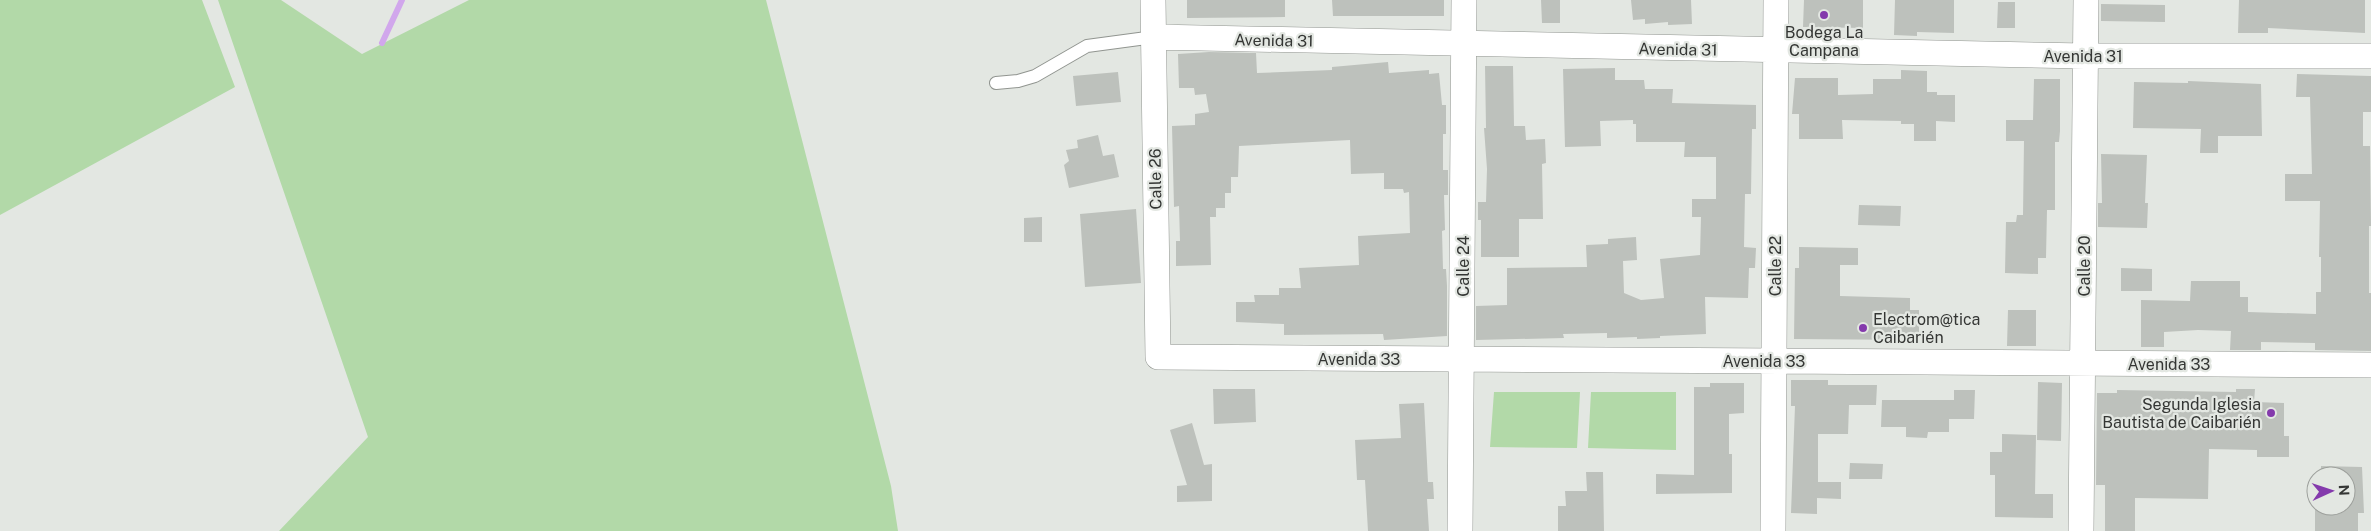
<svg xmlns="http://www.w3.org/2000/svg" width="2371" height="531" font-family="'Public Sans',sans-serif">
<rect width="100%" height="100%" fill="#e3e7e2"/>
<path fill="#b2d9a8" d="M0,0H202L235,87L0,215Z
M218,0H281L362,54L469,0H766L891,486L898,531H279L368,437Z
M1494,392H1580L1577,448L1490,447Z
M1591,392H1676V450L1588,448Z"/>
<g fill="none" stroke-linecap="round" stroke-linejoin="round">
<path stroke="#d1a7ec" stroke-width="6" d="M382,43L402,0"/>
</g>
<path fill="#bdc1bc" d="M1187,0H1285V17L1187,18Z
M1332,0H1444V16H1333Z
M1541,0H1560V23H1542Z
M1631,0H1691L1692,24L1668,25V22L1645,24V19L1633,20Z
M1804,0H1863V28L1803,27Z
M1895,0H1954V33L1917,32V36L1894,35Z
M2239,0H2365V33L2268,28V33H2238Z
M1998,2H2015V28H1997Z
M2101,4L2165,5V22L2101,21Z
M1209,52L1256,53L1257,73L1332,70V67L1388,62L1389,73L1429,70V74L1439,73L1442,105H1446V134H1443V170H1448V195H1444L1445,230L1442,231L1443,269H1446L1447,286V336L1384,340L1383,334L1284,335V324L1236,322V302H1255L1254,295H1279V288H1301L1299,268L1359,265L1358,236L1410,233L1409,192L1404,193L1403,189H1384V173L1351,174L1350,140L1239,146L1238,177H1231V193H1225V208H1216V217H1210L1211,265L1176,266V241H1180L1179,206L1174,207L1172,126L1195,125V114L1209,112L1206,94L1195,95L1194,88H1179L1178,54Z
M1485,66H1513L1514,126H1525L1526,140L1545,139L1546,163L1542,164L1543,219H1519V257H1481V220H1478V202H1486L1487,169L1484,128H1486Z
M1615,68V80H1644L1645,89H1673L1672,103L1756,105V129H1752L1751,194H1745L1744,247L1756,248L1755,268H1749L1748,298L1705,297L1706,334L1660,336V338L1637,339V337L1607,338V333L1563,334L1564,338L1476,340V306L1507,305V268L1587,267L1586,245L1608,244V239L1636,237L1637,260L1623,261L1624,293L1641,300L1664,298L1660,259L1700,255L1701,217H1692V199H1716V157H1684L1685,142H1636V124H1633V120L1600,121L1601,146L1565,147L1563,69Z
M1901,70L1927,71V92H1937V95H1955V122L1936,121V141H1914V124H1901V121L1842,120L1843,139H1799V114H1792L1795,78H1838V95L1873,94V79H1901Z
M1118,72L1121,102L1076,106L1073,76Z
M2297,74L2371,76V112H2363V146H2370L2371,226H2369V293H2371V351L2315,350V343L2261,342V350H2230L2231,331L2198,330L2164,332V347H2141V300L2190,301L2191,281H2240V297H2248V312L2316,314V292H2321V257H2319L2320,201H2285V174H2312L2310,97H2296Z
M2034,79H2060V131L2059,142H2055V210H2047L2046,258H2038V274L2005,273L2006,222H2016L2017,215H2023L2024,141H2006V120H2033Z
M2188,81L2261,84L2262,136H2218V153H2200L2201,129L2133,128L2134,82L2188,83Z
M1098,135L1103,156L1114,154L1119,177L1069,188L1064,165L1069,161L1066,150L1078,148L1077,140Z
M2101,154L2147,155L2145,203H2148L2147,228L2098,227V203H2102Z
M1859,205L1901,206L1900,226L1858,225Z
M1136,209L1141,283L1085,287L1080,214Z
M1042,217V242H1024V218Z
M1799,247L1858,248V265H1840V296L1910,298V310H1919V340L1794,339L1795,268H1799Z
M2121,268L2152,269V291H2121Z
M2008,310H2036V346H2007Z
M1791,380H1828V385H1877L1876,405H1849L1848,434H1818V482H1841V499L1817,498V514L1791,513L1795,406H1791Z
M2038,382L2062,383L2061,441L2037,440Z
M1710,383H1744V413L1729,414V454H1732V493L1656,494V474L1694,475V387H1710Z
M1213,389H1255L1256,422L1214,424Z
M2236,389H2255L2254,402L2284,403V436H2289V457H2257V450L2209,449L2208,499L2135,498V531H2105V485H2096L2097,393H2117V390L2236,392Z
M1954,390H1975L1974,419H1949V432H1928L1927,438L1906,437V427H1881L1882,400H1954Z
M1424,403L1428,482H1433L1434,499H1427L1429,531H1368L1365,480H1357L1355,440L1401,438L1399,404Z
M1192,423L1204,465L1212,464V501L1177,502V486L1187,485L1170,430Z
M2002,434L2036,435L2035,494H2053V518L1995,517V475H1990V452H2002Z
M1850,463L1883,464L1882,479H1849Z
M2321,466L2362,467L2364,513H2358V531H2315V490L2316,506H2346V476H2321Z
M1586,472H1603L1604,531H1558V506H1566L1565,491H1587Z"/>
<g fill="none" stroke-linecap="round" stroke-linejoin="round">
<g stroke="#919590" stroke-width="14">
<path id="service" d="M996,83L1018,81L1035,76L1087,46L1154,37"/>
</g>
<g stroke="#919590" stroke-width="26">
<path id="minor" d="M1153,0L1158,357L2371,365
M1154,37L2085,56H2371
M1460,531L1464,0
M1773,531L1776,0
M2081,531L2086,0"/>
</g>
<use href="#service" stroke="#fff" stroke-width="12"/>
<use href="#minor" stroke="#fff" stroke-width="25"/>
</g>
<g fill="#843aac" stroke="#e3e7e2" stroke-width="2">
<circle cx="1824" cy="15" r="5"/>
<circle cx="1863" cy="328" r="5"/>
<circle cx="2271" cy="413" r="5"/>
</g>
<g text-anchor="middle" stroke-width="4.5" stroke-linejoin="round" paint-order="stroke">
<g font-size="16" fill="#343634" stroke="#e3e7e2">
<text x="1824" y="38">Bodega La<tspan x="1824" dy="18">Campana</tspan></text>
<text x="1873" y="325" text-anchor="start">Electrom@tica<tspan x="1873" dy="18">Caibarién</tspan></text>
<text x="2261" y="410" text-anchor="end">Segunda Iglesia<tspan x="2261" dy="18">Bautista de Caibarién</tspan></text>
</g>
<g font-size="16" fill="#343634" stroke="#e3e7e2">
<text transform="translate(1274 40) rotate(1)" y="6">Avenida 31</text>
<text transform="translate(1678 49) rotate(1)" y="6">Avenida 31</text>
<text x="2083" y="62">Avenida 31</text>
<text transform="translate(1155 179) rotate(-91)" y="6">Calle 26</text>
<text transform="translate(1463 266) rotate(-90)" y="6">Calle 24</text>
<text transform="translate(1775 266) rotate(-90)" y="6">Calle 22</text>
<text transform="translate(2084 266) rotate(-90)" y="6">Calle 20</text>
<text x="1359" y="365">Avenida 33</text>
<text x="1764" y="367">Avenida 33</text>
<text x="2169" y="370">Avenida 33</text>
</g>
</g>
<g transform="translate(2331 491) rotate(87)"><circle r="24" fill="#e3e7e2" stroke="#9da09c"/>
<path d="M0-4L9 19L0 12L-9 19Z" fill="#843aac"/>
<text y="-8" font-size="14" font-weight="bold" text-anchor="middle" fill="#343634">N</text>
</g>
</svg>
